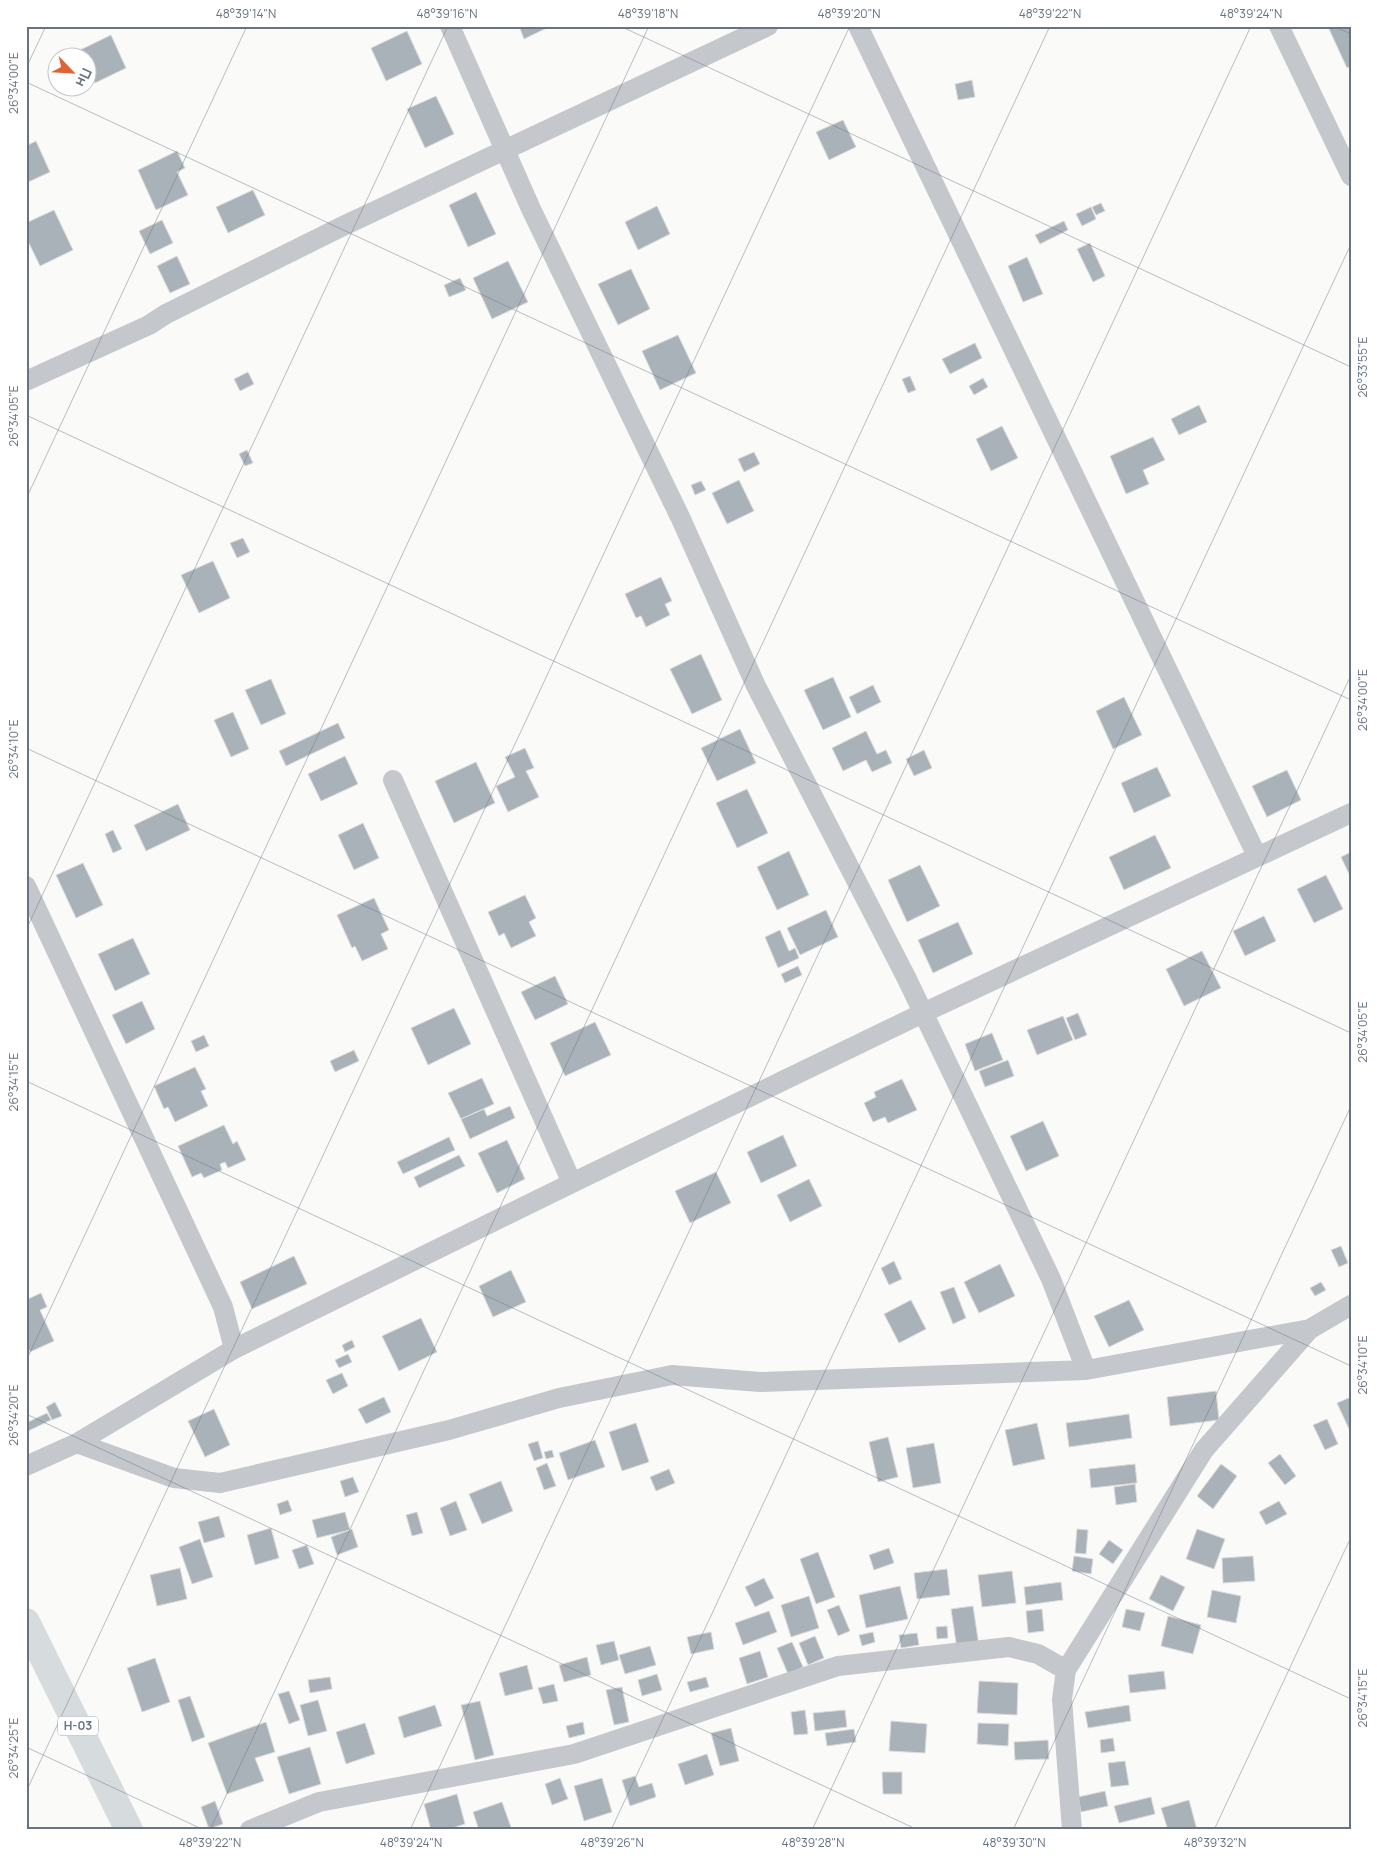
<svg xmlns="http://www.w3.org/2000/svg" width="1377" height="1856" font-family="Manrope,sans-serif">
<rect width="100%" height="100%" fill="#fafaf8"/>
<path fill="#aab2b9" stroke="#dcdcda" d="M519,26H551L524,39Z
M1334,26H1351V66L1347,68L1329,29Z
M407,31L422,64L386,81L371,48Z
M111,35L126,68L95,83L88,67V58H83L80,50Z
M972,80L975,97L958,100L955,84Z
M436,96L454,134L425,148L407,109Z
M843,120L856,147L829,160L816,132Z
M36,141L50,172L26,183V146Z
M177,151L185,168L177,172L188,195L156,210L138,170Z
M253,190L265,215L228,233L216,207Z
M476,192L496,234L468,247L449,205Z
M1101,203L1105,211L1096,215L1092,207Z
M657,206L670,234L638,250L625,222Z
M1091,207L1096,219L1082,226L1076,214Z
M54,210L73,250L40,266L26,237V223Z
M162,220L173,243L150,254L139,231Z
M1064,221L1068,230L1040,244L1035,235Z
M1090,243L1105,276L1093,282L1077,249Z
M177,256L190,284L170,293L157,266Z
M1027,257L1043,294L1023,302L1008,266Z
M508,261L528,302L492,319L473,278Z
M631,269L650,309L618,325L598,284Z
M460,278L466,290L449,297L444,285Z
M678,335L696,373L660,390L642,351Z
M975,343L982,358L950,374L942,359Z
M248,372L254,384L240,391L234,379Z
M910,376L916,390L908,393L902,379Z
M983,378L988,387L974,395L969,386Z
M1199,405L1207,422L1179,435L1171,419Z
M1002,426L1018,458L991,471L976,439Z
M1153,437L1165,460L1143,470L1149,484L1126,494L1110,456Z
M247,450L253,463L245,466L239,454Z
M754,452L760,464L744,472L738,459Z
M739,480L754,511L727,524L712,493Z
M701,481L706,490L695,495L691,485Z
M243,538L250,552L237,558L230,543Z
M213,561L230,598L199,613L181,575Z
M661,577L672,601L665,604L670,615L646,627L641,616L636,618L625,594Z
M701,654L722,700L692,714L670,669Z
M833,677L851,717L823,730L804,690Z
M271,679L286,714L261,725L245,690Z
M873,685L881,702L857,714L849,697Z
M1124,697L1142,735L1113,749L1096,711Z
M233,712L249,749L231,757L214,720Z
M338,723L345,738L286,766L279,751Z
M740,729L756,763L717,781L701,748Z
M866,731L877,754L886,750L892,763L872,772L866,760L843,771L832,748Z
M525,748L534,768L526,771L539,797L508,812L496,786L515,777L505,757Z
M924,750L932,768L914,776L906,759Z
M345,756L358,784L321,801L308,774Z
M476,762L495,803L454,823L435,781Z
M1157,767L1171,796L1134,813L1121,783Z
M1287,770L1301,800L1267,817L1252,786Z
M747,789L768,833L737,848L716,803Z
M178,804L190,830L146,851L134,825Z
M363,823L379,858L354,870L338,835Z
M113,830L122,849L113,853L105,834Z
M1155,835L1171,868L1124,890L1109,857Z
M789,851L809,895L777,910L757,867Z
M1351,852V878L1341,857Z
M83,863L103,905L76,918L56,875Z
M920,865L940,906L907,922L888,880Z
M1326,875L1343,909L1314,923L1297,889Z
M525,895L536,918L529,922L536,936L511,948L504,933L499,936L488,912Z
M374,898L389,930L381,934L388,949L362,961L355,946L352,948L337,915Z
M826,910L838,937L800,955L787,928Z
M1264,916L1276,941L1245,956L1233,931Z
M958,922L973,954L933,973L918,940Z
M780,930L789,951L795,948L799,958L778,968L765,937Z
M133,938L150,974L115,991L98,954Z
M1202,951L1221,988L1184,1006L1166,969Z
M798,966L802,975L785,983L781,974Z
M555,976L568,1004L535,1020L521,992Z
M142,1001L155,1029L126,1044L112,1015Z
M454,1008L471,1044L428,1065L411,1028Z
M1078,1013L1087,1035L1075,1040L1066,1018Z
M1063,1016L1073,1040L1037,1055L1027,1030Z
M595,1022L611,1055L565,1076L550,1043Z
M992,1033L1003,1060L975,1071L965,1044Z
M204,1035L209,1046L196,1052L191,1041Z
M354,1050L359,1061L335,1072L330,1061Z
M1008,1060L1014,1076L985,1087L979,1071Z
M195,1067L206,1089L201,1091L208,1106L175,1122L168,1107L164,1109L154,1086Z
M482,1078L494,1104L461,1119L448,1093Z
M902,1079L917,1110L888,1123L885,1117L873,1122L864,1103L876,1097L874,1092Z
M510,1106L515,1118L470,1139L461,1119L484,1109L487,1116Z
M1043,1121L1059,1156L1026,1171L1010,1136Z
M224,1125L233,1144L237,1141L246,1160L228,1168L225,1162L220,1164L222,1170L204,1178L201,1173L192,1177L178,1146Z
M783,1135L797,1166L761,1183L747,1152Z
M449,1137L455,1150L403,1174L397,1162Z
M507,1140L525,1179L497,1193L478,1153Z
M459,1155L465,1166L419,1188L414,1177Z
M716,1172L731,1203L690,1223L675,1191Z
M809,1179L822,1206L790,1222L777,1195Z
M1341,1246L1348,1263L1339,1267L1331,1250Z
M294,1256L307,1284L252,1309L240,1282Z
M894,1261L902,1279L889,1285L881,1268Z
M1000,1264L1015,1296L979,1313L964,1282Z
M511,1270L526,1302L493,1317L479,1286Z
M1321,1282L1326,1290L1315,1296L1310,1288Z
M954,1287L966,1318L953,1324L940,1292Z
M41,1293L47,1307L40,1310L54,1341L30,1352L26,1343V1300Z
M911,1300L926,1329L899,1343L884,1314Z
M1129,1300L1144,1330L1109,1347L1094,1316Z
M421,1318L437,1352L399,1371L382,1336Z
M352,1340L355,1347L345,1352L342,1345Z
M348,1354L352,1362L339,1368L335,1360Z
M342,1373L348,1386L333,1394L326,1380Z
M1216,1391L1219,1420L1170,1426L1167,1397Z
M384,1397L391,1412L366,1424L358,1409Z
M1351,1397V1428L1349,1429L1337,1403Z
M55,1402L62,1416L52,1420L46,1407Z
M214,1409L230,1445L205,1457L188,1421Z
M47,1413L51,1420L26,1432V1423Z
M1129,1414L1132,1438L1069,1447L1066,1423Z
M1327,1419L1338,1444L1325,1450L1313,1425Z
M636,1423L649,1462L622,1471L609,1432Z
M1037,1423L1045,1459L1013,1466L1005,1430Z
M888,1437L898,1477L878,1482L869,1442Z
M595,1440L605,1467L568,1480L559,1453Z
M538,1441L543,1458L534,1461L528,1444Z
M934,1443L941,1483L913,1488L906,1448Z
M552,1450L554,1457L546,1459L544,1452Z
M1280,1454L1296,1476L1285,1485L1268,1463Z
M547,1463L556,1486L544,1490L536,1468Z
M1135,1464L1137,1483L1091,1488L1089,1469Z
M1221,1464L1237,1476L1213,1509L1197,1496Z
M669,1469L675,1483L656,1491L650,1477Z
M353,1477L359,1492L345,1497L340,1481Z
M501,1481L513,1511L482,1524L469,1494Z
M1135,1484L1137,1502L1116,1505L1114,1487Z
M288,1500L292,1511L280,1515L277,1504Z
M456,1501L467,1530L450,1536L440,1508Z
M1279,1501L1287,1514L1266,1525L1259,1512Z
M345,1512L350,1530L317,1538L312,1520Z
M417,1512L423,1533L412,1536L406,1515Z
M219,1516L225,1537L204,1543L198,1522Z
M271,1528L279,1558L255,1565L247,1535Z
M352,1529L358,1547L337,1555L331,1537Z
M1077,1529L1088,1530L1086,1554L1075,1553Z
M1197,1529L1225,1539L1214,1569L1186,1559Z
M200,1539L213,1577L192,1584L179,1547Z
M1109,1540L1123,1550L1113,1564L1099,1554Z
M307,1545L314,1564L299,1569L292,1550Z
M889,1548L894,1563L874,1570L869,1555Z
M818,1552L835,1597L816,1604L800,1559Z
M1074,1556L1093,1559L1091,1574L1072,1571Z
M1253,1556L1255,1581L1223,1583L1222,1558Z
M180,1568L187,1599L157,1606L150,1575Z
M947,1569L950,1595L917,1599L914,1573Z
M1012,1571L1016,1603L982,1607L978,1575Z
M1161,1575L1185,1587L1173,1611L1149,1599Z
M764,1578L774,1598L755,1607L745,1587Z
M1061,1582L1063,1600L1026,1605L1024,1587Z
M900,1586L908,1619L866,1628L859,1595Z
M1212,1590L1241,1596L1236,1623L1207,1617Z
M809,1596L819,1628L791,1637L781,1605Z
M839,1605L850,1631L838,1636L827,1610Z
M973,1606L979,1646L957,1649L951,1609Z
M1042,1609L1044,1631L1028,1633L1026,1611Z
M1126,1609L1145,1613L1140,1631L1122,1627Z
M769,1611L777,1632L743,1645L735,1623Z
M1168,1616L1201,1625L1193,1654L1161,1646Z
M947,1626L948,1638L937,1639L936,1627Z
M711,1632L714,1649L691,1654L687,1637Z
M873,1632L875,1642L862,1646L859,1635Z
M917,1633L919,1645L901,1648L899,1635Z
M815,1636L824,1658L808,1665L799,1643Z
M614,1641L619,1660L601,1665L596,1645Z
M792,1642L803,1667L788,1674L777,1648Z
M650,1646L656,1665L625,1674L619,1655Z
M760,1651L768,1677L747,1684L739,1658Z
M587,1657L591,1675L564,1682L559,1665Z
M155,1658L170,1702L142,1712L127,1668Z
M527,1665L533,1689L505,1696L499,1673Z
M1164,1671L1166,1689L1130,1693L1128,1675Z
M657,1674L662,1690L642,1696L638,1680Z
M330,1677L332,1689L310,1693L308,1680Z
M706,1677L709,1687L690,1692L687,1682Z
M979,1681L1018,1683L1017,1715L977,1713Z
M554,1684L558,1701L543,1704L538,1688Z
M622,1687L629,1722L614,1725L606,1690Z
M289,1691L300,1720L289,1724L278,1694Z
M190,1696L205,1737L192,1742L178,1700Z
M318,1700L327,1731L308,1736L300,1705Z
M480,1701L494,1755L475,1760L461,1705Z
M435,1705L442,1726L404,1738L398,1717Z
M1129,1705L1131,1721L1088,1728L1085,1712Z
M805,1710L808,1734L794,1735L791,1712Z
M845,1710L847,1727L815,1731L813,1713Z
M891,1721L927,1724L925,1753L889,1751Z
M266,1722L275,1752L255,1758L264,1781L227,1794L208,1743Z
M583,1722L585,1734L569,1738L566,1726Z
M365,1723L375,1754L346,1764L336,1732Z
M978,1723L1009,1724L1008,1746L977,1744Z
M731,1728L739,1761L720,1766L711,1733Z
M854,1729L856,1742L827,1746L825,1733Z
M1113,1738L1115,1751L1101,1753L1100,1740Z
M1048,1740L1049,1759L1015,1760L1014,1742Z
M310,1747L321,1784L289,1794L277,1757Z
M707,1754L714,1775L685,1785L678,1764Z
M1125,1761L1129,1785L1111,1787L1108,1763Z
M882,1772H902V1794H883Z
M635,1776L639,1787L652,1783L656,1797L630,1806L622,1780Z
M560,1778L568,1799L552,1805L545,1784Z
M602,1778L612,1812L584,1821L574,1786Z
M1105,1791L1108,1806L1081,1812L1078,1797Z
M457,1794L465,1824L446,1830H431L424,1804Z
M1151,1797L1155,1814L1119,1823L1114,1806Z
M1189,1800L1197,1830H1168L1161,1808Z
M215,1801L223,1824L209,1829L201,1807Z
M502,1802L512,1830H479L473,1812Z"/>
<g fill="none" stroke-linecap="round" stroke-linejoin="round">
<path stroke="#c4c7cb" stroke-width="20" d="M450,26L531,209L681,519L756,686L906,977L1051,1279L1086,1370
M858,26L1257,856
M1279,26L1351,176
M26,381L149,325L166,314L341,227L768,26
M393,780L572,1183
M26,886L223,1307L234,1349
M77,1443L234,1349L572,1183L923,1013L1351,813
M26,1466L77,1443L174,1478L220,1483L449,1430L559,1398L672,1375L760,1382L1086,1370L1310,1329L1351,1305
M250,1830L319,1802L574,1754L838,1666L1009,1647L1038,1654L1066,1670
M1072,1830L1062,1699L1066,1670L1204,1450L1310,1329"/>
<path stroke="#d6dbde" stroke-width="28" d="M26,1622L129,1830"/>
</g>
<path fill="none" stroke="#667482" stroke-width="1" stroke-opacity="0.45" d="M620,26L1351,367M1333,26L1351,34M26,68L46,26M26,82L1351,700M26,415L1351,1033M26,499L247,26M26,748L1351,1366M26,930L448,26M26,1081L1351,1699M26,1361L649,26M26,1414L918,1830M26,1747L204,1830M26,1792L850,26M210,1830L1050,26M410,1830L1251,26M611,1830L1351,244M812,1830L1351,675M1013,1830L1351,1106M1214,1830L1351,1537"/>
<g text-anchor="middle" stroke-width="5" stroke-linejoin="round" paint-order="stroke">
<rect fill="#fff" stroke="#949ea8" stroke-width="1" x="58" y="1716.5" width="40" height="19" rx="4"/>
<g font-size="12" font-weight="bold" fill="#667482">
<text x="78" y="1730">Н-03</text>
</g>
</g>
<rect width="1377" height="1856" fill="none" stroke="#ffffff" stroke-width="55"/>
<g transform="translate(72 72) rotate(115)"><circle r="24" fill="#ffffff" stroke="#c2c7cd"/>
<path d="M0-4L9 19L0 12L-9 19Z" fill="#df6433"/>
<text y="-8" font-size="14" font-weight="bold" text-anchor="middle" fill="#667482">Пн</text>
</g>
<rect x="28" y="28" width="1322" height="1800" fill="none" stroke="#667482" stroke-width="2"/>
<g font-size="12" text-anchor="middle" fill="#667482">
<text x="246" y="18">48°39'14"N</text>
<text x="447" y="18">48°39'16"N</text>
<text x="648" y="18">48°39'18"N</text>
<text x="849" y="18">48°39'20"N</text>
<text x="1050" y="18">48°39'22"N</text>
<text x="1251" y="18">48°39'24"N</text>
<text transform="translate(14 83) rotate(-90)" y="4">26°34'00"E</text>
<text transform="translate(1363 367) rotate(-90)" y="4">26°33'55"E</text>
<text transform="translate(14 416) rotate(-90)" y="4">26°34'05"E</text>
<text transform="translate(1363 700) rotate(-90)" y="4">26°34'00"E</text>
<text transform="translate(14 749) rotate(-90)" y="4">26°34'10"E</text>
<text transform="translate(1363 1032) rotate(-90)" y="4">26°34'05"E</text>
<text transform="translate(14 1082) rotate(-90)" y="4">26°34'15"E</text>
<text transform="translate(1363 1365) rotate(-90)" y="4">26°34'10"E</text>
<text transform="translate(14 1415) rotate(-90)" y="4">26°34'20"E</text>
<text transform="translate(1363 1698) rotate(-90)" y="4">26°34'15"E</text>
<text transform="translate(14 1748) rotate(-90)" y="4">26°34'25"E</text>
<text x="210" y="1847">48°39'22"N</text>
<text x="411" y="1847">48°39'24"N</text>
<text x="612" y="1847">48°39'26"N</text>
<text x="813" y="1847">48°39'28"N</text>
<text x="1014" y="1847">48°39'30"N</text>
<text x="1215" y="1847">48°39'32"N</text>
</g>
</svg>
